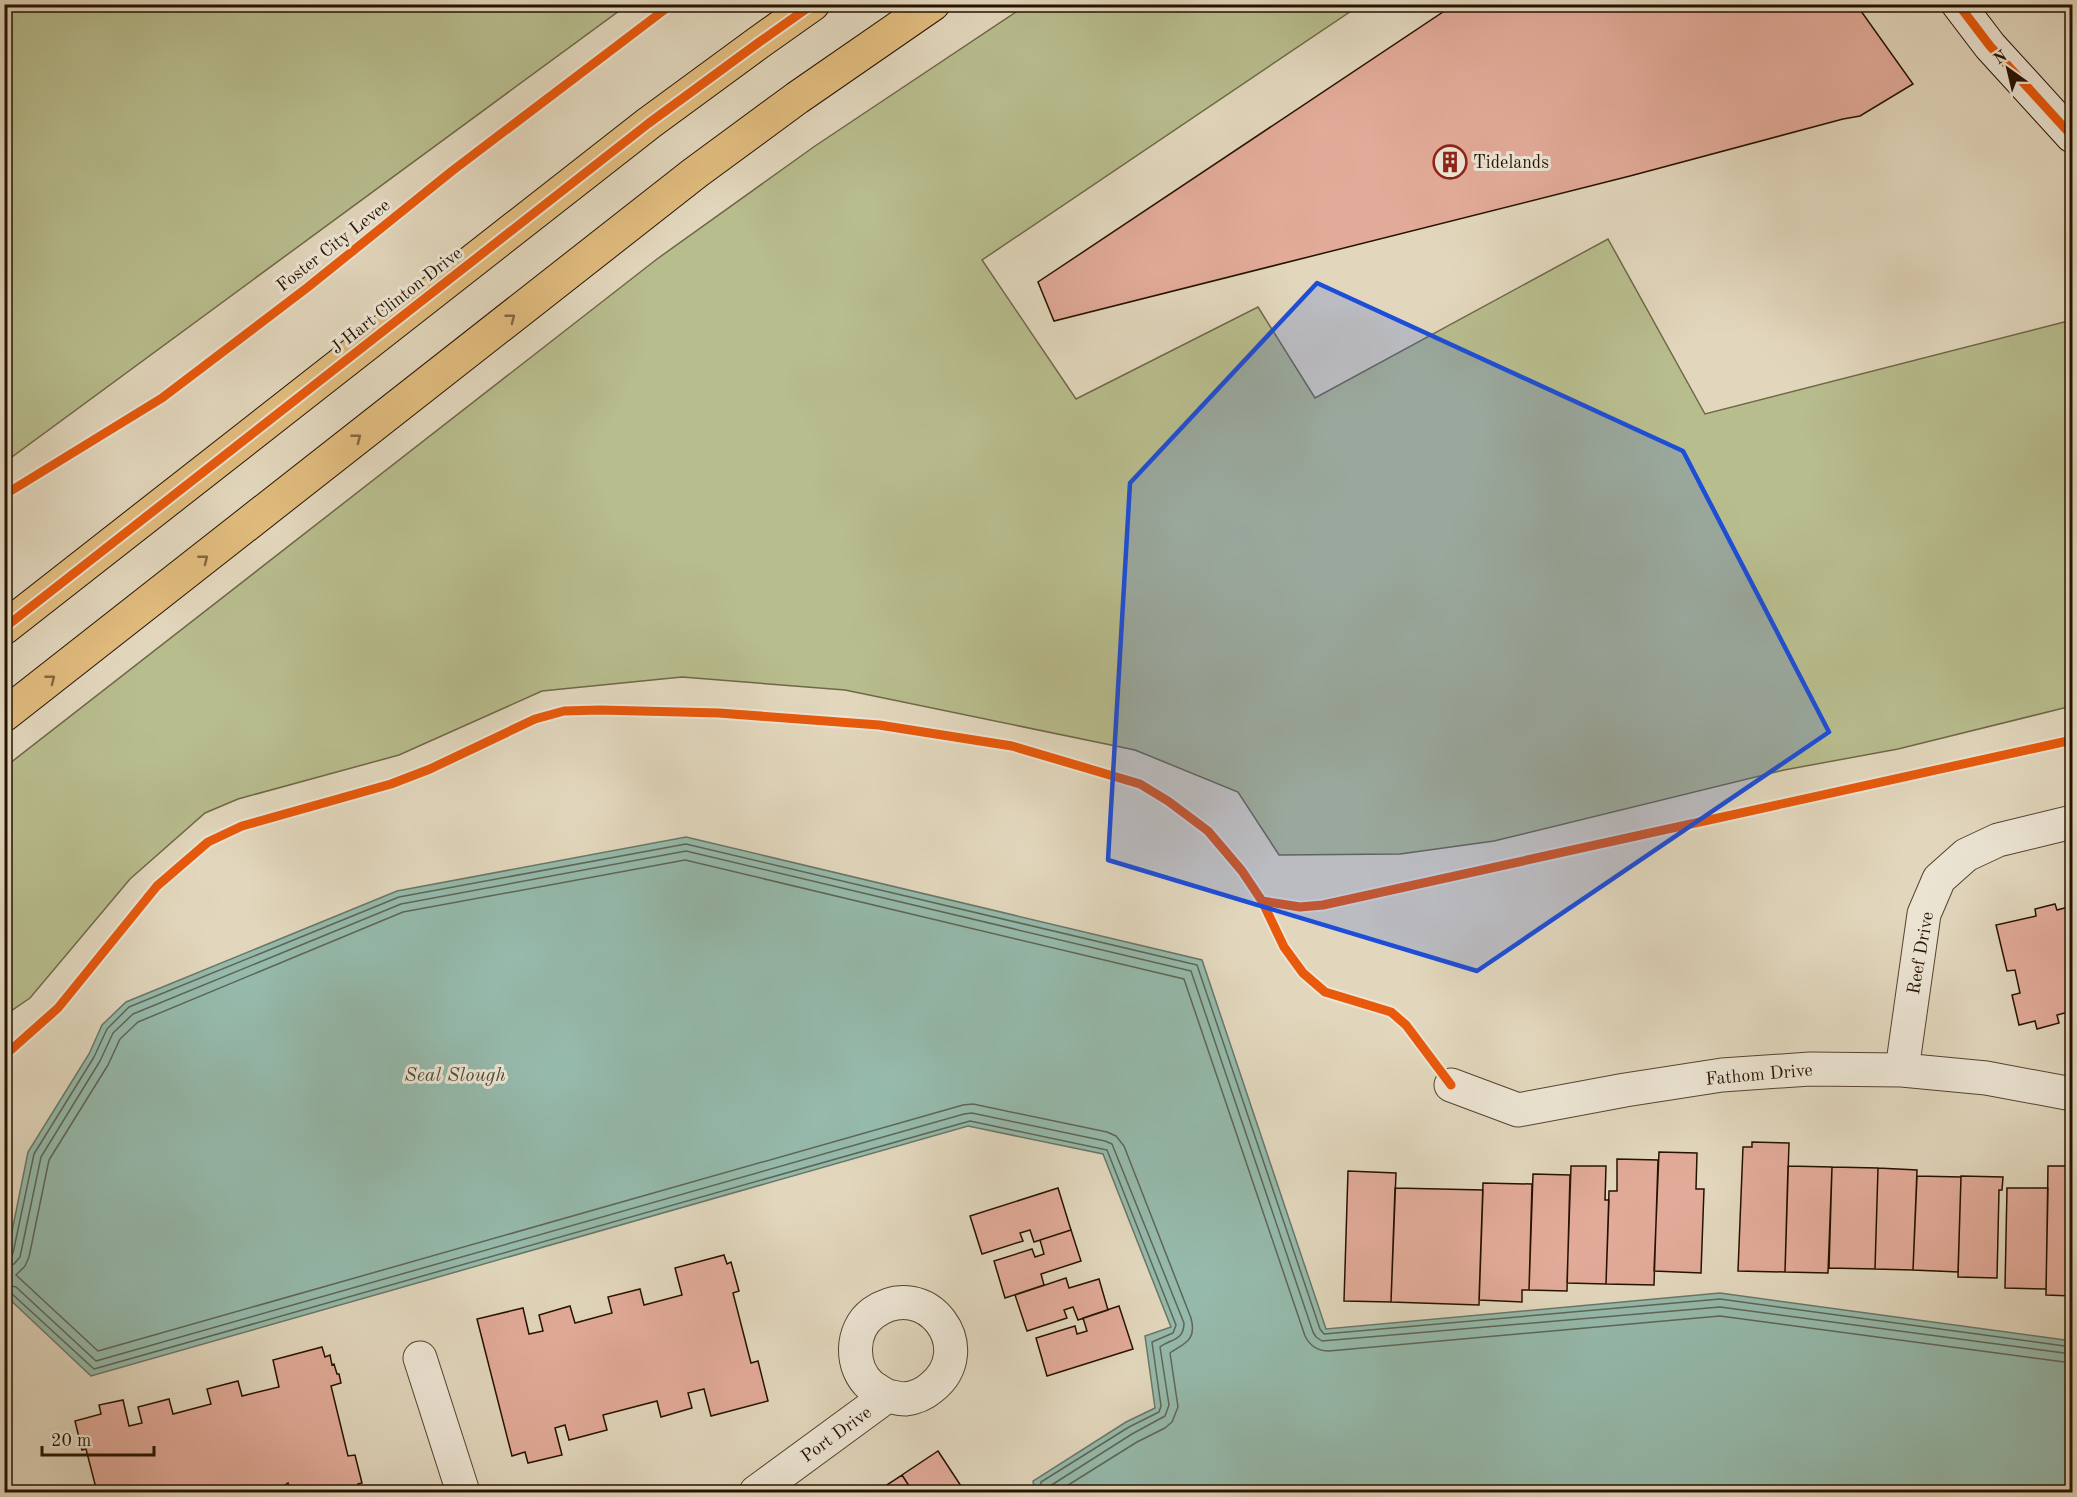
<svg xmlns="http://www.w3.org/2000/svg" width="2077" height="1497" font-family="'Old Standard TT',serif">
<rect width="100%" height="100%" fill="#e2d7bd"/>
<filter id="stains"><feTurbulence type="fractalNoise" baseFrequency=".00333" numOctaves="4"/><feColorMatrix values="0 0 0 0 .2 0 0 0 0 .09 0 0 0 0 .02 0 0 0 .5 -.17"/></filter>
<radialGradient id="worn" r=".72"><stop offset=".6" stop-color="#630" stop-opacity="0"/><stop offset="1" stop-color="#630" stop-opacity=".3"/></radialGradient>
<path fill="#b8bd8e" stroke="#6f6847" stroke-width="1.5" d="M5,4H627V5L5,462Z
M1028,4L1360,5L982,260L1076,399L1258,307L1315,398L1608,239L1705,414L2072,320V706L1898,749L1784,770L1494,841L1400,854L1279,855L1238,792L1135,750L845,690L682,677L542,691L399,755L238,799L205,813L130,879L30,998L5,1015V767L657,259L815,146Z"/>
<path fill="#95baac" stroke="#697767" stroke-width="1.5" d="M686,837L1202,960L1326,1329L1720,1293L2072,1341V1492H1035L1033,1481L1126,1422L1155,1408L1145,1336L1171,1327L1103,1154L968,1126L91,1376L5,1295V1266L28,1152L89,1054L102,1025L126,1002L397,891Z"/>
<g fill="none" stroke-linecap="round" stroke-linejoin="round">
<path stroke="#5e6656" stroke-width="1.5" d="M4,1259L10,1258L13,1253L34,1154L94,1057L107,1029L129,1007L399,897L686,844L1197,965L1320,1329L1324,1334L1720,1299L2072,1347
M4,1266L14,1264L20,1257L41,1157L100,1061L113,1033L133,1014L401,904L686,851L1191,971L1313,1332L1316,1337L1322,1341L1720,1307L2072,1354
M4,1284L16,1287L96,1361L964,1114L972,1113L1105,1141L1112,1144L1184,1323C1184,1341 1170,1339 1160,1347L1169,1405L1165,1416L1132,1434L1050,1486L1048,1492
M4,1292L11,1293L94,1369L970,1121L1107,1150L1176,1325L1173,1333L1152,1342L1161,1406L1159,1412L1129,1427L1041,1482V1492
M1057,1492L1137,1442L1165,1428L1172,1422L1178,1407L1170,1353C1185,1343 1197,1340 1191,1318L1124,1146L1116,1136L1107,1132L973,1104L963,1105L98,1351L16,1275L25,1266L29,1257L49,1160L108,1065L120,1039L138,1022L403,912L685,860L1184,979L1305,1336C1310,1346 1318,1351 1329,1351L1720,1316L2072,1363"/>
</g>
<path fill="#e2ab99" stroke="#261200" stroke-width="1.5" d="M1455,4H1856L1913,84L1860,116L1843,119L1630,176L1054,321L1038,282Z
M2055,904L2057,910L2072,906V1013V1011L2057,1015L2059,1023L2037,1029L2035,1021L2019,1025L2012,995L2020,993L2015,970L2007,971L1996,925L2036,916L2035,909Z
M1752,1142L1789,1143L1785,1272L1738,1271L1743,1147H1752Z
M1659,1152L1697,1153L1696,1189H1704L1701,1273L1654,1271Z
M1617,1159L1658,1160L1654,1285L1606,1284L1609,1191H1617Z
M1571,1166H1606L1605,1200H1609L1606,1284L1567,1283Z
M1788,1166L1832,1167L1828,1273L1785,1272Z
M2048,1166H2072V1296L2046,1295Z
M1832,1167L1878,1168L1875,1269L1829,1268Z
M1878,1168L1917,1170L1913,1270L1875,1269Z
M1348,1171L1396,1173L1391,1302L1344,1301Z
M1533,1174L1570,1175L1567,1291L1529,1290Z
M1917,1176L1961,1177L1958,1272L1913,1270Z
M1961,1176L2003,1177L2002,1190H1999L1997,1278L1958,1277Z
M1483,1183L1532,1184L1529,1290H1522V1302L1479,1300Z
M1058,1188L1071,1230L1034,1242L1030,1230L1020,1233L1023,1241L982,1254L970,1216Z
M1395,1188L1483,1190L1479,1305L1391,1302Z
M2007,1188H2048L2046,1289L2005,1288Z
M1071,1230L1081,1261L1041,1274L1044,1285L1005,1298L994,1261L1032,1249L1035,1257L1044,1254L1040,1240Z
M724,1255L727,1264L731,1262L739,1291L733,1293L751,1363L758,1361L768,1401L711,1416L704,1389L688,1393L692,1408L661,1417L657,1401L603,1415L607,1430L569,1440L565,1425L555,1428L562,1455L528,1463L525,1452L512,1456L477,1319L523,1308L529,1334L543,1331L539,1315L570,1306L575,1323L612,1313L608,1297L640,1289L644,1305L682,1295L675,1268Z
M1066,1278L1069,1288L1099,1279L1108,1310L1078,1320L1073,1307L1064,1310L1067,1318L1027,1331L1015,1295Z
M1119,1306L1133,1349L1047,1376L1036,1338L1075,1326L1077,1334L1087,1331L1083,1318Z
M322,1347L325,1357L330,1355L332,1365L334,1364L337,1374H339L341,1383L331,1386L348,1456L355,1455L362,1483L358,1484L361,1492H290L288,1483L285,1485L287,1492H97L86,1449L82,1450L75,1421L101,1414L99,1405L123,1400L129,1426L142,1423L138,1407L169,1399L173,1414L211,1404L207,1389L238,1381L242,1396L279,1387L273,1360Z
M938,1451L965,1492H913L902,1475Z
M902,1475L913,1492H876Z"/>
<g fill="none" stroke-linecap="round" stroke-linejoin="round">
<g stroke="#55432f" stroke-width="35">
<path id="street" d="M1902,1070L1924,914L1939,879L1966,855L1998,840L2072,822
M1451,1085L1518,1110L1625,1090L1722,1075L1810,1069L1902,1070L1986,1078L2072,1094
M420,1358L463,1492
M756,1492L887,1396C893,1397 899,1399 905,1399C914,1398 924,1394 931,1388C981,1349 926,1275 873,1313C850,1330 850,1368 871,1386C876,1390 882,1393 887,1396"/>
</g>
<g stroke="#261200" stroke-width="35">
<path id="secondary" d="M1958,4L1990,46L2072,136"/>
</g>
<g stroke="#261200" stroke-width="35">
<path id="primary" d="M4,628L649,123L758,43L813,4
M4,715L695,173L797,98L933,4"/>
</g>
<use href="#street" stroke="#ece5d4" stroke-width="33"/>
<use href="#secondary" stroke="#ece5d4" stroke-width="33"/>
<use href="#primary" stroke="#e1bc7e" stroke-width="33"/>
<g stroke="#ece5d4" stroke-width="13">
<path id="cycleway" d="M1958,4L1990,46L2072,136
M4,495L162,398L308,287L452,171L672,4
M4,628L649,123L758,43L813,4
M1262,901L1300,907L1323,905L2072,740
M4,1056L58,1008L157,886L208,842L242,826L391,784L430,769L535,719L564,711L600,710L719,713L879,725L1012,746L1140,784L1168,801L1208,831L1242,871L1262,901L1284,947L1303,973L1325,992L1391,1012L1406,1025L1451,1085"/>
</g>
<use href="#cycleway" stroke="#e8590c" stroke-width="9"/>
</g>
<defs><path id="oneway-chevron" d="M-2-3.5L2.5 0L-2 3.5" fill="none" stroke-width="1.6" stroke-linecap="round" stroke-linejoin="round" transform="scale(1.5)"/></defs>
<g stroke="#84673f">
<use href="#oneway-chevron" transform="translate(511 318) rotate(-38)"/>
<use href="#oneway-chevron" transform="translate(357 438) rotate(-38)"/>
<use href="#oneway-chevron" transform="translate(204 559) rotate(-38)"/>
<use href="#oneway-chevron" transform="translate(51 679) rotate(-38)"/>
</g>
<path fill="#1d4ed8" fill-opacity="0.2" stroke="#1d4ed8" stroke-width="4.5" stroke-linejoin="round" d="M1317,283L1683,451L1829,732L1477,971L1108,860L1130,483Z"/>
<defs>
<g id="building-ring" transform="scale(1.725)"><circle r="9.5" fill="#ece5d4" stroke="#8f2418" stroke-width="1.5"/><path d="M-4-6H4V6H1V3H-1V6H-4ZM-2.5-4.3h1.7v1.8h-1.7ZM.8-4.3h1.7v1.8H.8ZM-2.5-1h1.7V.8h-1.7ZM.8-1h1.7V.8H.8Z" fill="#8f2418"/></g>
</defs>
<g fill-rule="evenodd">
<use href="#building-ring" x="1450" y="162"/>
</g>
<g text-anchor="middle" stroke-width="6" stroke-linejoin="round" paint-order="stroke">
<g font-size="18" fill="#261200" stroke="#ece5d4" text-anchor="start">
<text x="1473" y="168">Tidelands</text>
</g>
<g font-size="18" fill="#261200" stroke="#ece5d4">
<text transform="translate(333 245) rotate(-38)" y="6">Foster City Levee</text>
<text transform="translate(396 300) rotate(-38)" y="6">J Hart Clinton Drive</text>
<text transform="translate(1920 953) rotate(-80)" y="6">Reef Drive</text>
<text transform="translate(1759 1074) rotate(-5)" y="6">Fathom Drive</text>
<text transform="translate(836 1434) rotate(-36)" y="6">Port Drive</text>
</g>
<g font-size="20" font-style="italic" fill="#4d4d3c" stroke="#ece5d4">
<text x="455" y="1081">Seal Slough</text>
</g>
</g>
<rect width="2077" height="1497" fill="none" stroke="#e2d7bd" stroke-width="24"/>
<rect x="6" y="6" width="2065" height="1485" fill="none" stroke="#261200" stroke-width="3"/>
<rect x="12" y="12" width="2053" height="1473" fill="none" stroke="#261200" stroke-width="1.5"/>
<g transform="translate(2008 69) rotate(326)" stroke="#ece5d4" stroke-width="4.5" paint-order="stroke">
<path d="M0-4.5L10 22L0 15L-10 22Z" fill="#261200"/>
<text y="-9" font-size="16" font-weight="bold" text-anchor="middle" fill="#261200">N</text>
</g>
<path d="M42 1446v9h112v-9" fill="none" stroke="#261200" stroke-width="3"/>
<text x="51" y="1446" font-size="18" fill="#261200" stroke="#ece5d4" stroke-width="4.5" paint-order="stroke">20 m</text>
<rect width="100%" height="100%" filter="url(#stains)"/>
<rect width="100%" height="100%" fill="url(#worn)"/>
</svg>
